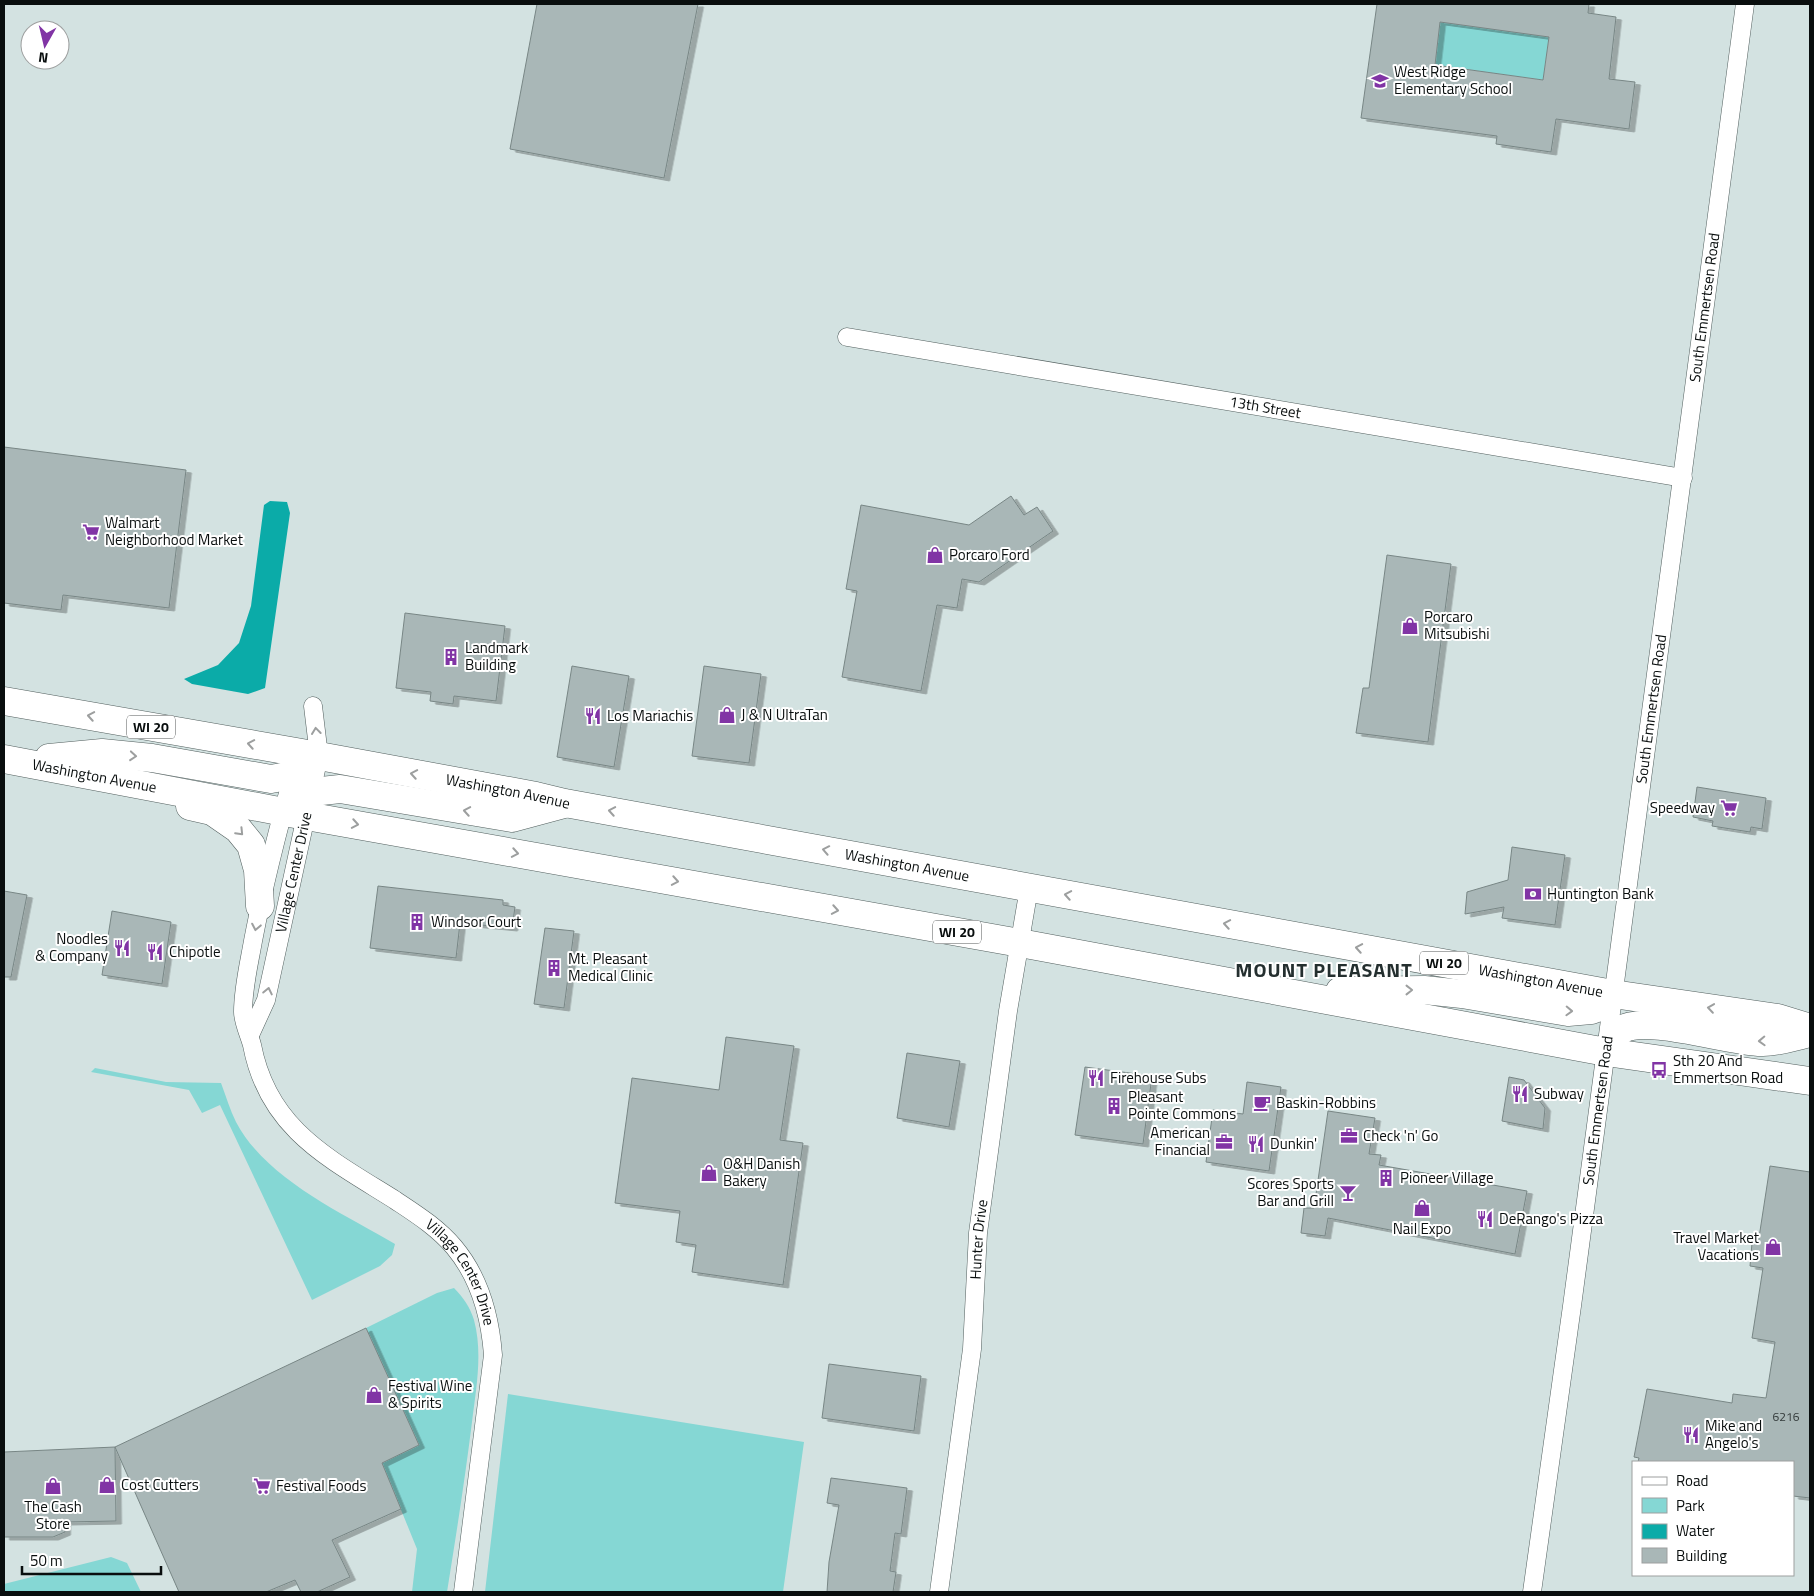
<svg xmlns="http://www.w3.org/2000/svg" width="1814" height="1596" font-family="'Titillium Web',sans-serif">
<defs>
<filter id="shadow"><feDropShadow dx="5.5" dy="3" stdDeviation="0" flood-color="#0004"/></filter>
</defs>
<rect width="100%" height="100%" fill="#d3e2e1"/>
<path fill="#85d7d4" d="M1440,22L1549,37L1543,80L1435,65Z
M95,1068L166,1082L221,1083C226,1096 230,1110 236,1122C266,1179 342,1213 395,1244L392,1255L380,1266L312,1300L220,1105L202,1113L189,1090L91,1072Z
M454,1288C463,1297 470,1307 474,1320C483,1353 476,1389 472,1422C465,1479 456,1536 447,1592H412L417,1549L382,1463L418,1445L366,1328L437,1293Z
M508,1394L804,1442L783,1592H485Z
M111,1557L127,1563L141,1592H4V1584Z"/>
<path fill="#0baba8" d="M270,501L287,502L290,513L265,688L248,694L192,684L184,679L218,665L239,643L251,606L264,505Z"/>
<path fill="#a9b7b7" stroke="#788685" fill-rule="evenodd" filter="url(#shadow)" d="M537,4H698L664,178L510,149Z
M1377,4H1589L1588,13L1616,17L1609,79L1635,82L1629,129L1556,119L1551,152L1496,144L1497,136L1361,118ZM1440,22L1549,37L1543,80L1435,65Z
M4,447L186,470L169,608L63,595L61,610L4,603Z
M1011,496L1024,515L1037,507L1053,531L979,582L962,579L957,608L937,605L921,691L842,677L857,591L846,589L861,505L969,525Z
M1387,555L1451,564L1428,742L1356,733L1363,688H1369Z
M405,613L505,626L496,701L454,696L453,704L430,701L431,692L396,688Z
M572,666L629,676L614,767L557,757Z
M704,666L761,674L749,763L692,756Z
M1697,787L1766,798L1762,829L1751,827L1750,832L1712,826L1713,821L1693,817Z
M1512,847L1565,855L1555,925L1502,918L1504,907L1465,914L1467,892L1508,880Z
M378,886L503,900V905L515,907L512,928L460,923L456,958L370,948Z
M4,891L27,895L11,977H4Z
M112,911L171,922L162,984L102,975Z
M545,928L574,931L564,1008L534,1004Z
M726,1037L794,1046L780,1140L803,1143L783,1285L692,1272L696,1245L676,1242L680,1211L615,1203L632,1078L719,1090Z
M907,1053L960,1061L949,1127L897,1118Z
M1085,1067L1152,1076L1143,1144L1075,1135Z
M1509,1077L1524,1080L1545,1108L1543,1129L1502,1121Z
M1247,1082L1281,1087L1269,1171L1206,1162L1213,1110L1243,1114Z
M1328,1111L1375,1118L1369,1154L1381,1155L1379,1165L1527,1191L1515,1254L1328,1218L1325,1236L1301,1233L1304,1208H1314Z
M1770,1166L1810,1172V1498L1793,1496V1462H1638L1639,1458L1634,1457L1647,1389L1732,1403L1733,1394L1766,1398L1775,1342L1752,1338L1763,1268L1750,1266L1752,1243L1758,1244Z
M366,1328L419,1445L382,1463L401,1509L332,1540L350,1577L317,1592H301L295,1580L266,1592H179L115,1447Z
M829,1364L921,1376L914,1431L822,1418Z
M115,1447L116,1521L65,1522V1532L53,1537H4V1452Z
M831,1478L907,1488L901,1534L895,1533L890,1571L896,1572L893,1592H827L829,1562L839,1505L827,1503Z"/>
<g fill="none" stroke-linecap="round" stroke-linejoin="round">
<g stroke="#525f5e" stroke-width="19">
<g id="street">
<path id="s1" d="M847,337L1683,478"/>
<path id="s2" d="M295,768C279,825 264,883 253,941C249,964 243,988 243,1012C243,1022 249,1034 252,1045C268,1129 328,1158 395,1200C416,1214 437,1227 454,1247C480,1278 490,1315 493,1355L463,1592"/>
<path id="s3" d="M250,1035L266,1000L319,756L313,706"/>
<path id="s4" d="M939,1592L972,1349L978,1233L1008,1011L1029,888"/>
<path id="s5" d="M1532,1592L1572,1306L1745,4"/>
</g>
</g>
<g stroke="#525f5e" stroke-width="29">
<g id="primary">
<path id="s6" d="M4,701L319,756L536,796L565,803L1613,994L1778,1018L1810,1028"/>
<path d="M49,758L102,753L152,758L271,779L293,775L319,756"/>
<path id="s7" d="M4,759L284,812L1020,943L1606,1052L1810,1081"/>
<path d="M190,806L212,811L238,829L251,845L258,870L260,906"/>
<path d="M284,812L312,792L340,789L512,818L564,804"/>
<path d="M1340,991L1424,990L1462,994L1568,1012L1591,1010L1602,1006L1613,994"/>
<path d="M1606,1052C1610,1045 1614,1035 1621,1030C1645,1014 1730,1042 1761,1042C1777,1043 1795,1036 1810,1033"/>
</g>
</g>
<use href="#street" stroke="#fff" stroke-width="18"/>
<use href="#primary" stroke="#fff" stroke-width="28"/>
</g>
<defs><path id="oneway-chevron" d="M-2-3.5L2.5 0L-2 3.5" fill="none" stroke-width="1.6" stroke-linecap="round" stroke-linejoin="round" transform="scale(1.25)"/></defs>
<g stroke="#9d9f9f">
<use href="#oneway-chevron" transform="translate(91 716) rotate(-170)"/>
<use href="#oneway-chevron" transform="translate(316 731) rotate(-97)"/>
<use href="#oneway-chevron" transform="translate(251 744) rotate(-170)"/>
<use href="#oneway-chevron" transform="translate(133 756) rotate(5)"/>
<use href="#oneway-chevron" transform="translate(414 774) rotate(-170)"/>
<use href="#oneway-chevron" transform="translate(467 811) rotate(-170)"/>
<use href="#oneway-chevron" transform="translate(612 811) rotate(-170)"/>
<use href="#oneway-chevron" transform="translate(355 824) rotate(10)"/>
<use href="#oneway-chevron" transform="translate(240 832) rotate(46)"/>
<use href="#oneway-chevron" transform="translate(826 850) rotate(-169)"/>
<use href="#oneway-chevron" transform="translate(515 853) rotate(10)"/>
<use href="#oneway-chevron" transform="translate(675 881) rotate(10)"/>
<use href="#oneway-chevron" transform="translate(1068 895) rotate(-170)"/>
<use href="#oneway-chevron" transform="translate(835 910) rotate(10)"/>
<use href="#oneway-chevron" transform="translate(1227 924) rotate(-170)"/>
<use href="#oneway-chevron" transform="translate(256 927) rotate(101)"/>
<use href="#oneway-chevron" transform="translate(1359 948) rotate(-170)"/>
<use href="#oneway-chevron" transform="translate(1409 990)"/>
<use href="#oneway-chevron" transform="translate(268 991) rotate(-78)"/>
<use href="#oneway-chevron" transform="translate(1711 1008) rotate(-172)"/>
<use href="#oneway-chevron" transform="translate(1569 1011) rotate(2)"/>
<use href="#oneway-chevron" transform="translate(1762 1041) rotate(178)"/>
</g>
<defs>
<g id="school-bare" transform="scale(1.35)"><path d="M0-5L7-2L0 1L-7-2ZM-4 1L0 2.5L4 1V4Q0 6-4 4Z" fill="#8134a5" stroke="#fff" stroke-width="2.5" paint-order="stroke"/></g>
<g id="supermarket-bare" transform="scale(1.35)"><path d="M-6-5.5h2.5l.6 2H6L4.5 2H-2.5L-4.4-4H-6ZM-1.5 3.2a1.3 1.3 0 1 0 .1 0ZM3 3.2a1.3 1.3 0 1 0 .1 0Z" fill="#8134a5" stroke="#fff" stroke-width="2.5" paint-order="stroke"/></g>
<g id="shop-bare" transform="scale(1.35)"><path d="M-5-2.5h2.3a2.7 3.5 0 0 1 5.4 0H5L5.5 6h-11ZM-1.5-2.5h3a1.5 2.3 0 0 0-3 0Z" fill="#8134a5" stroke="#fff" stroke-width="2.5" paint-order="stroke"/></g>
<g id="building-bare" transform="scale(1.35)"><path d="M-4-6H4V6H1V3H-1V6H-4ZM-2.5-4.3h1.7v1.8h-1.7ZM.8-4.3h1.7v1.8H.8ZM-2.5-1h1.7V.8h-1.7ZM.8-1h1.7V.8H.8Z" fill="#8134a5" stroke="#fff" stroke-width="2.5" paint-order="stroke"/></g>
<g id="restaurant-bare" transform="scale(1.35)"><path d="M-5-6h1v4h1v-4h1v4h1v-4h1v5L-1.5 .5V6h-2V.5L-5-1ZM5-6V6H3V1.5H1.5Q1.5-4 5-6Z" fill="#8134a5" stroke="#fff" stroke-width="2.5" paint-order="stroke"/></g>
<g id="bank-bare" transform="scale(1.35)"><path d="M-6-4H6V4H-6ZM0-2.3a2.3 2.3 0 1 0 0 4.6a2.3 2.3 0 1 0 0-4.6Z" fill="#8134a5" stroke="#fff" stroke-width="2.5" paint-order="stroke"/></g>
<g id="bus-bare" transform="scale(1.35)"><path d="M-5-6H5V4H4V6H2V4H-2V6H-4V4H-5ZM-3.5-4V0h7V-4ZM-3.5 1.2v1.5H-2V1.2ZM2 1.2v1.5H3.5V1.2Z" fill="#8134a5" stroke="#fff" stroke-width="2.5" paint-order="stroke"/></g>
<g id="cafe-bare" transform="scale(1.35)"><path d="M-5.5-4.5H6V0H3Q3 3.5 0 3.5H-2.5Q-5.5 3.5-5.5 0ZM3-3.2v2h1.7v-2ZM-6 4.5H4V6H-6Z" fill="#8134a5" stroke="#fff" stroke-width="2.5" paint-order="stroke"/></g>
<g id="office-bare" transform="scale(1.35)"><path d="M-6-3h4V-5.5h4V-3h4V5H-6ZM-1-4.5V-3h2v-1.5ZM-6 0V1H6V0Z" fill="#8134a5" stroke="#fff" stroke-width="2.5" paint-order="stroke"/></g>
<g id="bar-bare" transform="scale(1.35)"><path d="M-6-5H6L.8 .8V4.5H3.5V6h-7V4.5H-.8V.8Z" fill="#8134a5" stroke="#fff" stroke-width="2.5" paint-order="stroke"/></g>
</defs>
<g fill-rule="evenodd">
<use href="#school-bare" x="1380" y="81"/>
<use href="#supermarket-bare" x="91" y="532"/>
<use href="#shop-bare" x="935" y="555"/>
<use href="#shop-bare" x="1410" y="626"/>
<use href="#building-bare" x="451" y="657"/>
<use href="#shop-bare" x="727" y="715"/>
<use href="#restaurant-bare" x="593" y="716"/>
<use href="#supermarket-bare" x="1729" y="808"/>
<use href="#bank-bare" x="1533" y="894"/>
<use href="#building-bare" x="417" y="922"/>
<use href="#restaurant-bare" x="122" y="948"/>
<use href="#restaurant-bare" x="155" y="952"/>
<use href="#building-bare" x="554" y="968"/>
<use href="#bus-bare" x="1659" y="1070"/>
<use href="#restaurant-bare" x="1096" y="1078"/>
<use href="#restaurant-bare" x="1520" y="1094"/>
<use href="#cafe-bare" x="1262" y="1103"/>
<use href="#building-bare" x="1114" y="1106"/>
<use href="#office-bare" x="1349" y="1136"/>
<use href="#office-bare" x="1224" y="1142"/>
<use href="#restaurant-bare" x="1256" y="1144"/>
<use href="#shop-bare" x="709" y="1173"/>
<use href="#building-bare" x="1386" y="1178"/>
<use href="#bar-bare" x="1348" y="1193"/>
<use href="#shop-bare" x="1422" y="1208"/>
<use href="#restaurant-bare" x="1485" y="1219"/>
<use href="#shop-bare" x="1773" y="1247"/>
<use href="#shop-bare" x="374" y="1395"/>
<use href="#restaurant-bare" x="1691" y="1435"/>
<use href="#shop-bare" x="107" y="1485"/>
<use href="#shop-bare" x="53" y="1486"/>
<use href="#supermarket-bare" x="262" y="1486"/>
</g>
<g text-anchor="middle" stroke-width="4" stroke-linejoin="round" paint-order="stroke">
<g font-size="12" fill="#313838">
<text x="1786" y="1421">6216</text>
</g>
<g fill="#fff" stroke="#535656" stroke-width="1">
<rect x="127" y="715.5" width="48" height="23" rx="4"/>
<rect x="933" y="920.5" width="48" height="23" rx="4"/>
<rect x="1420" y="951.5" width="48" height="23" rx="4"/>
</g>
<g font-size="14" font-weight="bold" fill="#090e0e">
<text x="151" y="732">WI 20</text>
<text x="957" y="937">WI 20</text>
<text x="1444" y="968">WI 20</text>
</g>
<g font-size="15" fill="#090e0e" stroke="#fff" text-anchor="start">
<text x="1394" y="77">West Ridge<tspan x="1394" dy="17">Elementary School</tspan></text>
<text x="105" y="528">Walmart<tspan x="105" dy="17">Neighborhood Market</tspan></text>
<text x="949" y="560">Porcaro Ford</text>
<text x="1424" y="622">Porcaro<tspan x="1424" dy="17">Mitsubishi</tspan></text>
<text x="465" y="653">Landmark<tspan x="465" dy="17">Building</tspan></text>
<text x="741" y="720">J &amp; N UltraTan</text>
<text x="607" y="721">Los Mariachis</text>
<text x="1715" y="813" text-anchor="end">Speedway</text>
<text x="1547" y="899">Huntington Bank</text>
<text x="431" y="927">Windsor Court</text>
<text x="108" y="944" text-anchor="end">Noodles<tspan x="108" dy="17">&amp; Company</tspan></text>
<text x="169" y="957">Chipotle</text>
<text x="568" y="964">Mt. Pleasant<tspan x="568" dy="17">Medical Clinic</tspan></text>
<text x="1673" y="1066">Sth 20 And<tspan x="1673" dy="17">Emmertson Road</tspan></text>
<text x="1110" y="1083">Firehouse Subs</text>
<text x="1534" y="1099">Subway</text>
<text x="1128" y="1102">Pleasant<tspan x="1128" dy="17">Pointe Commons</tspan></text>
<text x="1276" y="1108">Baskin-Robbins</text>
<text x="1210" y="1138" text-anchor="end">American<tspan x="1210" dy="17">Financial</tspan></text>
<text x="1363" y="1141">Check 'n' Go</text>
<text x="1270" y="1149">Dunkin'</text>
<text x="723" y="1169">O&amp;H Danish<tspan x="723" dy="17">Bakery</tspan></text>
<text x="1400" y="1183">Pioneer Village</text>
<text x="1334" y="1189" text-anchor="end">Scores Sports<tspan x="1334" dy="17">Bar and Grill</tspan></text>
<text x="1499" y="1224">DeRango's Pizza</text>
<text x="1422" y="1234" text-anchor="middle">Nail Expo</text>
<text x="1759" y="1243" text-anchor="end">Travel Market<tspan x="1759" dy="17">Vacations</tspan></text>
<text x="388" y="1391">Festival Wine<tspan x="388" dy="17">&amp; Spirits</tspan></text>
<text x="1705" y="1431">Mike and<tspan x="1705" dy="17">Angelo's</tspan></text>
<text x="121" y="1490">Cost Cutters</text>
<text x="276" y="1491">Festival Foods</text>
<text x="53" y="1512" text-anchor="middle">The Cash<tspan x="53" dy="17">Store</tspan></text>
</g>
<g font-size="15" fill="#090e0e" stroke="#fff">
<text dy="5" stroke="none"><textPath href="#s5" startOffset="1296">South Emmertsen Road</textPath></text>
<text dy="5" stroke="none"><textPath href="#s1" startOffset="424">13th Street</textPath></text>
<text dy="5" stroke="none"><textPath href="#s5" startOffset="891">South Emmertsen Road</textPath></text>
<text dy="5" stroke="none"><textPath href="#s7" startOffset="92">Washington Avenue</textPath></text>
<text dy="5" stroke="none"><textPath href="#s6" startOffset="512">Washington Avenue</textPath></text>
<text dy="5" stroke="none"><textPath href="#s6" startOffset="918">Washington Avenue</textPath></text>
<text dy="5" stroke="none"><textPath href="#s3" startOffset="169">Village Center Drive</textPath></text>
<text dy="5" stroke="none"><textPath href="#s6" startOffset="1562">Washington Avenue</textPath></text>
<text dy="5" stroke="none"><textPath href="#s5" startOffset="486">South Emmertsen Road</textPath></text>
<text dy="5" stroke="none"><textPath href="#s4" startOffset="355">Hunter Drive</textPath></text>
<text dy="5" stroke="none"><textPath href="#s2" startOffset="604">Village Center Drive</textPath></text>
</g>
<g font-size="20" font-weight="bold" letter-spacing="1" fill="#242f2f" stroke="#fff">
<text x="1324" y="977">MOUNT PLEASANT</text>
</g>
</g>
<rect width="1814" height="1596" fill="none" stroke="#090e0e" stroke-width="10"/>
<rect x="1632" y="1461" width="162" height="115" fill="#ffffff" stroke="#9d9f9f"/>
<rect x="1642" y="1477" width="25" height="8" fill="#ffffff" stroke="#9d9f9f"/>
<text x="1676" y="1486" font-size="15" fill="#090e0e">Road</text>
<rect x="1642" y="1498" width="25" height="15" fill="#85d7d4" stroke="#9d9f9f"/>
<text x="1676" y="1511" font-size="15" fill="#090e0e">Park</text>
<rect x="1642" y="1524" width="25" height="15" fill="#0baba8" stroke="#9d9f9f"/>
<text x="1676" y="1536" font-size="15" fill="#090e0e">Water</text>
<rect x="1642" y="1548" width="25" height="15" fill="#a9b7b7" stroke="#9d9f9f"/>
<text x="1676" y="1561" font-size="15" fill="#090e0e">Building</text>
<g transform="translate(45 45) rotate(188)"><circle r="24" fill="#ffffff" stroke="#9d9f9f"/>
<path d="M0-4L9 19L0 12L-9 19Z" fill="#8134a5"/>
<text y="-8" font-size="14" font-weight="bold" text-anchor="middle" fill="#090e0e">N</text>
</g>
<path d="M22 1566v8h139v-8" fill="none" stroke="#090e0e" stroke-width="2.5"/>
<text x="30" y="1566" font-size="15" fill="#090e0e" stroke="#ffffff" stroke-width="4" paint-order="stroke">50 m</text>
</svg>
